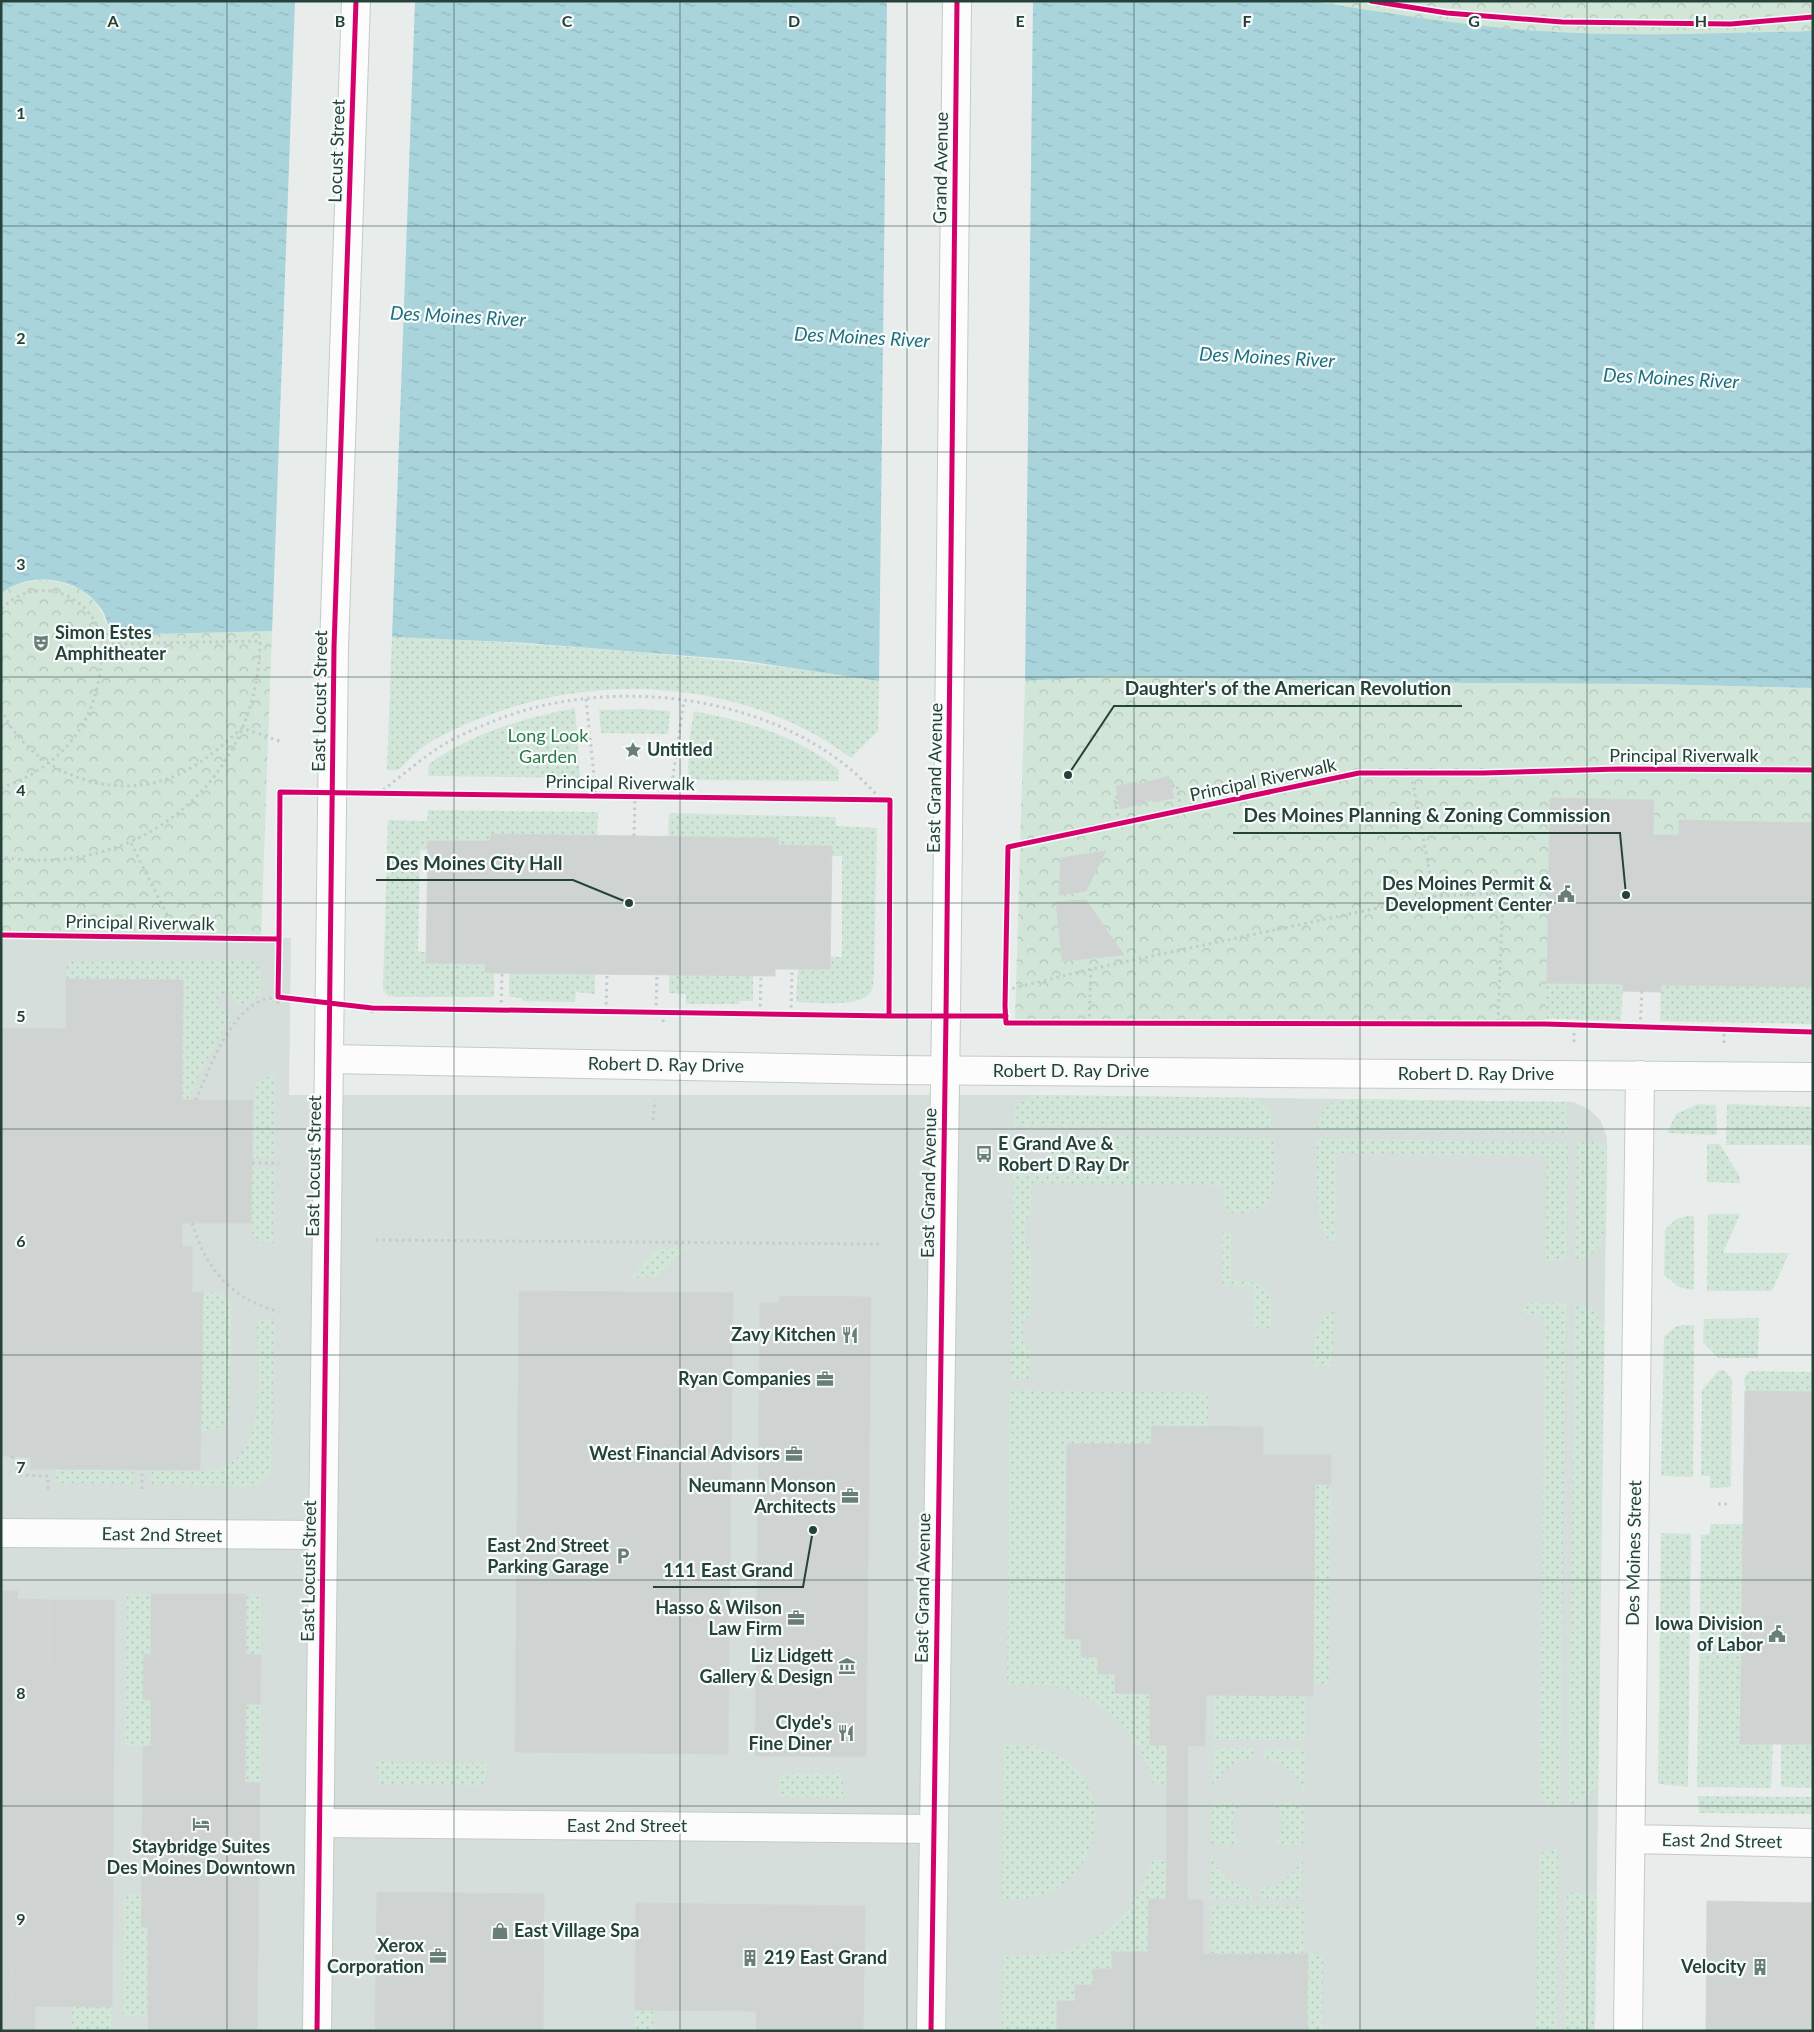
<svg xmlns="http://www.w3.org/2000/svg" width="1814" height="2032" font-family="Lato,sans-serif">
<defs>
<pattern id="grass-dots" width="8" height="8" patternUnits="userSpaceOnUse" patternTransform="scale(1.25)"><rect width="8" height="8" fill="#d1e6d8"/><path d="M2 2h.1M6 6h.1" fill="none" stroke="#b3c6ba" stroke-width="1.8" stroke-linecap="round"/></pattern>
<pattern id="forest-crowns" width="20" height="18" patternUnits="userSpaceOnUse" patternTransform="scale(1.25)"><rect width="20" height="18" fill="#d1e6d8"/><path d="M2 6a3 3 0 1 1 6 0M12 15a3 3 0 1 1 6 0" fill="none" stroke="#b3c6ba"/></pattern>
<pattern id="water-ripples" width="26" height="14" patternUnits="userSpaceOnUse" patternTransform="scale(1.25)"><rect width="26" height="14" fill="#a9d4db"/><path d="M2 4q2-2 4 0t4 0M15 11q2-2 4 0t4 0" fill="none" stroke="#91b7bd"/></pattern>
</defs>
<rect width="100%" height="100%" fill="#e8edeb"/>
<path fill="#d6dedb" d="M1,936L291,938L289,1095H1036L1573,1102L1589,1109L1601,1121L1607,1138L1595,2031H1Z"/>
<path fill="url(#grass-dots)" d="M392,636C555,645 718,655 879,681L878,731L851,758C748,681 602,670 484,717C464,725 441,734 423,747C414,754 406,763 398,770H387Z
M575,708L580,778L428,776L429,764C472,733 523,718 575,708Z
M640,709L670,711L668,734L601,733L599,710Z
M694,711C745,721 799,736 839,770L838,781L688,780L689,741Z
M428,810L598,812L597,836L491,834L490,841H428V850H420L418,951L485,964V972L494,973V997H396L388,996L383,989L388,820L427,821Z
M669,813L836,817V826L877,828L874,974C873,979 874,985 872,990C863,1009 815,1002 796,1002L798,969H830L831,957H842V856H832V846L778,845V838L668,837Z
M1549,895L1547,983L1623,984L1621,1021L1503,1017Z
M251,960L261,969V996L241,1006L227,991L215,1002L231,1017L199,1074L189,1100H182L66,979L67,962Z
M509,972L595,974V994L576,992L575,1002L522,1001V998L509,997Z
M669,975L753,976V1001H739V1004H686V994L669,993Z
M1661,985L1813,987V1024L1660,1021Z
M275,1074L274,1158H253L255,1088L259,1081Z
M1036,1095L1253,1098C1267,1104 1272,1114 1273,1129L1014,1126L1015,1105Z
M1342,1099L1566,1102L1568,1133L1317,1130C1319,1113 1326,1104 1342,1099Z
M1698,1104L1716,1105L1717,1135L1667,1133L1676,1114Z
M1727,1104L1813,1107V1145H1726Z
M1049,1135L1274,1138C1273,1163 1283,1213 1246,1213C1238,1213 1230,1214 1224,1208L1223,1185L1032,1183L1031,1214L1025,1221V1243L1031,1249L1030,1316L1023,1321V1344L1030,1350L1029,1379H1011L1013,1163L1048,1164Z
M1317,1138L1568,1143L1566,1260L1545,1261L1547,1156L1336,1153L1335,1244C1331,1241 1326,1238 1324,1233C1315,1216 1316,1159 1317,1138Z
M1577,1142H1596L1607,1145L1606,1230C1600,1246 1594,1257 1575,1260Z
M1707,1144H1720L1740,1177V1183L1707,1182Z
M252,1168H274L273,1243L259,1242L252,1234Z
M1708,1214H1740L1723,1253H1789L1772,1291H1707Z
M1688,1216H1694V1290L1679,1287L1664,1275L1665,1230L1676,1219Z
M1223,1232L1232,1233L1231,1280L1258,1283L1270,1293L1271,1325L1269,1328L1253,1327V1286H1222Z
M659,1248H686L657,1277L630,1278Z
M203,1292C216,1293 226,1292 232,1305L229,1416C222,1428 215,1431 201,1431Z
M1527,1303H1566L1560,1806L1544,1802L1540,1795L1545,1317L1524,1314L1523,1308Z
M1575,1303L1593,1310L1604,1328L1598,1784C1591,1797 1583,1804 1568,1805Z
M1334,1307L1332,1366H1313C1314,1337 1313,1328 1334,1307Z
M262,1317L274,1321L272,1467C267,1480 259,1484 246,1487L150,1484V1470C170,1470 195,1474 215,1469C271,1458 257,1366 257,1324Z
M1759,1318L1758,1358H1718L1703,1342L1704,1319Z
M1682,1325H1694L1693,1477L1661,1476L1664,1337L1675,1327Z
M1719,1370H1724L1732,1379L1731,1487L1710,1488V1476H1701L1702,1390Z
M1750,1371L1813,1372V1392L1745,1391L1744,1378Z
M1010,1390L1208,1393V1427L1152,1426L1151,1444H1067L1065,1639H1081V1657H1098L1115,1674V1693L1150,1694V1745L1167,1746V1784H1153C1143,1738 1106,1700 1061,1688C1044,1683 1025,1684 1007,1685Z
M56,1469H134L133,1484L56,1483Z
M1315,1484L1331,1485L1329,1684H1313Z
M1710,1524H1743L1740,1743L1773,1744L1771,1788L1697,1787L1701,1535L1710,1534Z
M1661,1533L1691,1534L1688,1787L1658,1784Z
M127,1594H151V1655H144L143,1699L151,1700V1746H125Z
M246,1594H261V1655L246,1654Z
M1214,1695L1305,1696V1740L1213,1739Z
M246,1704H260V1783L245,1782Z
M1004,1744C1018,1745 1032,1745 1046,1750C1130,1780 1102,1908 1002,1899Z
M1781,1744H1813V1788L1781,1787Z
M1214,1748H1254V1757C1234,1761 1218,1772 1212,1792Z
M1264,1749H1305L1304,1794C1299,1773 1284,1762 1264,1758Z
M375,1762L487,1763L485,1785L379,1784Z
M780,1773H843V1798L779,1797Z
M1698,1796L1813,1797V1814L1699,1813Z
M1212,1803H1244C1229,1812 1229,1833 1242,1844H1211Z
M1271,1803H1304L1303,1845H1273C1286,1833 1286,1813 1271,1803Z
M1553,1849H1558L1557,2031H1536L1539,1858L1544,1851Z
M1211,1853C1217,1874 1232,1885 1252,1889V1899L1211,1898Z
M1303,1854L1301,1898L1261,1899V1889C1281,1886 1297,1874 1303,1854Z
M1152,1860H1166V1899H1149L1148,1952H1112V1969H1093V1985L1075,2001L1057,2031H1002L1003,1955C1022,1955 1043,1957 1061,1952C1107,1940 1139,1905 1152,1860Z
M1567,1892L1597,1894L1595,2031H1565Z
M124,1894H141L148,1927V2016H123Z
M1212,1905L1304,1907L1303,1955L1211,1953Z
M1308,1954L1323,1955L1322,2031H1307Z
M72,2006L112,2007V2031H72Z
M653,2009V2031H634L635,2010Z"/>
<path fill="url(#forest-crowns)" d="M1312,1H1813V31C1722,33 1631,37 1541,31C1464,26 1388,13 1312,1Z
M40,580C79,581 101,598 110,635L272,631L261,939L1,935V594L17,584Z
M1106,676L1468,683L1656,684L1813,688V823L1679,820V835H1653L1654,801L1549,895L1545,1024L1015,1022L1025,681Z"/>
<path fill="url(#water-ripples)" d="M1,1H1312C1388,13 1464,26 1541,31C1631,37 1722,33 1813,31V688L1656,684L1468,683L1106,676L1025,681H879L739,660L527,643L272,631L110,635C108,625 106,614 99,606C78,577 29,570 1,594Z"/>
<path fill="#e8edeb" d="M295,1H415L392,638L272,634Z
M887,1H1033L1025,684L879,683Z"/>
<path fill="#cfd4d2" stroke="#d1d6d4" d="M1169,776L1174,798L1153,802L1152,800L1141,802V804L1120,809L1116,786L1137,782L1138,785Z
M1550,798L1654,800L1653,835H1679V820L1813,823V987L1661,985V992L1623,991V984L1547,983Z
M491,834L778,838V845L832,846L830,969H775V976L494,973L485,972V964L426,963L428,841H490Z
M1106,851L1086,891L1059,895L1061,858Z
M1086,900L1124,955L1062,961L1056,902Z
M66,979L183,980L182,1100H253L251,1223H182V1246L192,1247V1292H203L200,1470L30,1469L31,1457L1,1456V1028L66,1029Z
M519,1291L733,1293L728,1754L515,1752Z
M779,1296L871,1297L866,1757L755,1756L760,1303H779Z
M1745,1391L1813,1392V1744H1740Z
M1152,1426L1263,1427V1455H1331V1485L1315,1484L1313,1696L1206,1695L1205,1746L1150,1745V1694L1115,1693V1674H1098V1657H1081V1639H1065L1067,1444H1151Z
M1,1591H18L17,1599L50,1600V1661H14L12,2006H35V2031H1Z
M151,1594H246V1654L261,1655L260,1704H246L245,1782L260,1783L257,2031H148V1927H141L143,1746H151V1700L143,1699L144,1654L151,1655Z
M50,1600H115L112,2007L12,2006L14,1661H50Z
M1167,1746H1188L1187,1900L1166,1899Z
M377,1892L544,1894L543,2031H375Z
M1149,1899L1203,1900V1954H1308L1307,2031H1057V2001H1075V1985H1093V1969H1112V1952H1148Z
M1707,1901L1813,1903V2031H1706Z
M636,1903L865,1906L863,2031H756V2011L635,2010Z"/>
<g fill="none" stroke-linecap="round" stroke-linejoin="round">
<g stroke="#c5cac8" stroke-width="30">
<path id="street" d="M329,1059L888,1070L1813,1077
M1,1533L323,1535
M320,1823L934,1829
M1631,1839L1813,1843
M1628,2031L1640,1075"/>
</g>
<g stroke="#c3cbc8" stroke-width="30">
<path id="secondary" d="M317,2031L334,647L356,1
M931,2031L946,1016L957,1"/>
</g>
<path stroke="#c3ccca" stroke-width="3" stroke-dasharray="2.5 4" stroke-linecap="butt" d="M1,608C7,604 14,598 21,595C58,579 98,607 102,644L260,641C259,781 138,880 1,857
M586,699L596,795
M1,709C30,773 114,804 177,775C202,764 222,746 242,728L282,742
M1172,786L1177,785L1181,811
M1,788C68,764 102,716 102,644
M378,794C398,779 417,762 438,748C457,736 479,727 499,719C620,672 796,697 881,800
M670,797L684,700
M1118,797L1114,798L1120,825
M634,836L635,796
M131,843L178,937
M1434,896L1503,893L1498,1024
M1006,990L1091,969L1434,896L1411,773
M501,1009L502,972
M606,1011L607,974
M656,1012L657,975
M372,1013V1008
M760,1013L761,976
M791,1014L792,969
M663,1022L664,1012
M1089,1023L1091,969
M1640,1026L1642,991
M1574,1042V1025
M1724,1043V1029
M196,1100C208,1071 230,1011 263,1000C267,998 273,998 278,997V1004
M653,1120L655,1100
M252,1163H279
M192,1223C207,1271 231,1298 279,1312
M376,1240L882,1244
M12,1456L21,1475L48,1476V1489
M142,1489V1470
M1718,1504H1728"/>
<use href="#street" stroke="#fcfcfc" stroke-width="28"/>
<use href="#secondary" stroke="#fcfcfc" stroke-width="28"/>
<g stroke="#f7fbf9" stroke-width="8">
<path id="cycleway" d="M1371,1L1447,13L1562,22L1731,24L1813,17
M1813,770L1619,769L1483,773H1359L1008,847L1005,1006L1006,1023L1545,1024L1813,1032
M1,935L279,939L278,997L372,1008L889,1016H1006
M279,939L280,792L890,800L889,1016
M317,2031L334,647L356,1
M931,2031L946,1016L957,1"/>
</g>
<use href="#cycleway" stroke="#d6006c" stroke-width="5"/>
</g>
<path fill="none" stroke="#24423a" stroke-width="1" stroke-opacity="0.55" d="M227,1V2031M454,1V2031M680,1V2031M907,1V2031M1134,1V2031M1360,1V2031M1587,1V2031M1,226H1813M1,452H1813M1,677H1813M1,903H1813M1,1129H1813M1,1355H1813M1,1580H1813M1,1806H1813"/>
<defs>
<g id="theatre-bare" transform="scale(1.35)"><path d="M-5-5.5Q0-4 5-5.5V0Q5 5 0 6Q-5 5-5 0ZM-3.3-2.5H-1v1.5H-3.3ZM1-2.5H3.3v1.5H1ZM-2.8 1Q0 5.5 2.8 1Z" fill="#697e78" stroke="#f7fbf9" stroke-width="2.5" paint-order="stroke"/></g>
<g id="sight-bare" transform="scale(1.35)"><path d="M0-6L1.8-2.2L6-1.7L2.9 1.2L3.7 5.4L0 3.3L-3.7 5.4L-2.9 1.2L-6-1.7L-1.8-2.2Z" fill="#697e78" stroke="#f7fbf9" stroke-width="2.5" paint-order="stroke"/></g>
<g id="civic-bare" transform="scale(1.35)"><path d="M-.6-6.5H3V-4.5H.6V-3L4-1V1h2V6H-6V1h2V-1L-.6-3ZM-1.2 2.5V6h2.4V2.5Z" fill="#697e78" stroke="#f7fbf9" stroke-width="2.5" paint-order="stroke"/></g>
<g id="bus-bare" transform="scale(1.35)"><path d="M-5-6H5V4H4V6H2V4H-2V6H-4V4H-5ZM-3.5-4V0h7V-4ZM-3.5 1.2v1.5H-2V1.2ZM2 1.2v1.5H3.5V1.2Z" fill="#697e78" stroke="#f7fbf9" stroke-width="2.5" paint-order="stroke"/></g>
<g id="restaurant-bare" transform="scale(1.35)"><path d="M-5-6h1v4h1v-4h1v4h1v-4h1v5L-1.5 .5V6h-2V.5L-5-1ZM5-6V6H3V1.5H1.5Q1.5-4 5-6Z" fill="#697e78" stroke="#f7fbf9" stroke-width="2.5" paint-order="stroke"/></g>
<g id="office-bare" transform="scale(1.35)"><path d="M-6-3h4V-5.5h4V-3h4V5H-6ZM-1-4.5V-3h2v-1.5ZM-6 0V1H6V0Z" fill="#697e78" stroke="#f7fbf9" stroke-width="2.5" paint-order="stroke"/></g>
<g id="parking-bare" transform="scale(1.35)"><path d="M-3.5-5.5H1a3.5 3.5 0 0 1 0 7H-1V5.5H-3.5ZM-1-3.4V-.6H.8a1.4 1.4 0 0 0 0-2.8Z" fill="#697e78" stroke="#f7fbf9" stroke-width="2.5" paint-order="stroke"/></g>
<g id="museum-bare" transform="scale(1.35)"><path d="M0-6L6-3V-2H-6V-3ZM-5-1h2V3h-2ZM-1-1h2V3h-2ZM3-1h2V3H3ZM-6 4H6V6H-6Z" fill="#697e78" stroke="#f7fbf9" stroke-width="2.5" paint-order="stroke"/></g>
<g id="hotel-bare" transform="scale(1.35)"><path d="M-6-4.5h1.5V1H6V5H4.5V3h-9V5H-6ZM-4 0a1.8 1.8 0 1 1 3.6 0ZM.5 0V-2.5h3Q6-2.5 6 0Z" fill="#697e78" stroke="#f7fbf9" stroke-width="2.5" paint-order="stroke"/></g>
<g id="shop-bare" transform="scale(1.35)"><path d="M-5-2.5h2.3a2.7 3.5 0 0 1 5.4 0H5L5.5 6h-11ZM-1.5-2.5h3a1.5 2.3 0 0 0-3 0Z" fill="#697e78" stroke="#f7fbf9" stroke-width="2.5" paint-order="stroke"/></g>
<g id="building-bare" transform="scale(1.35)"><path d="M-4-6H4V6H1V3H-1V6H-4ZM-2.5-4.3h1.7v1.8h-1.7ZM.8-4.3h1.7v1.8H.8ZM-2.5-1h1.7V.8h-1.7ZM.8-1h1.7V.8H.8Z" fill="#697e78" stroke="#f7fbf9" stroke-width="2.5" paint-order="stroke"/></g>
</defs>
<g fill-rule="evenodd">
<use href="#theatre-bare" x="41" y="643"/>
<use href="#sight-bare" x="633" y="750"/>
<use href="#civic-bare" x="1566" y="894"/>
<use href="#bus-bare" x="984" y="1154"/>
<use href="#restaurant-bare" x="850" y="1335"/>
<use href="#office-bare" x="825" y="1379"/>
<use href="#office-bare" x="794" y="1454"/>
<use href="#office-bare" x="850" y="1496"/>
<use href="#parking-bare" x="623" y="1556"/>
<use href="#office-bare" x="796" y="1618"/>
<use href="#civic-bare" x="1777" y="1634"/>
<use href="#museum-bare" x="847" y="1666"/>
<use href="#restaurant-bare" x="846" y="1733"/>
<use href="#hotel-bare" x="201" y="1824"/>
<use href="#shop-bare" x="500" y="1931"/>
<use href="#office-bare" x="438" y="1956"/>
<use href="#building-bare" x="750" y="1958"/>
<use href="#building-bare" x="1760" y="1967"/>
</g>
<g text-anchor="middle" stroke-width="4.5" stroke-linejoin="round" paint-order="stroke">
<g font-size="18" fill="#24423a" stroke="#f7fbf9">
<text transform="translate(337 151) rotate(-88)" y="6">Locust Street</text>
<text transform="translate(941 168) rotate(-89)" y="6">Grand Avenue</text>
<text transform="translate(320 701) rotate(-89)" y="6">East Locust Street</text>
<text x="1684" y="762">Principal Riverwalk</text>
<text transform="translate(935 778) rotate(-89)" y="6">East Grand Avenue</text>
<text transform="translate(1263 780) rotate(-12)" y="6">Principal Riverwalk</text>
<text transform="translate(620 783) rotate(1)" y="6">Principal Riverwalk</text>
<text transform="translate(140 923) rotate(1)" y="6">Principal Riverwalk</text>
<text transform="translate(666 1065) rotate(1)" y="6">Robert D. Ray Drive</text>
<text x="1071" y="1077">Robert D. Ray Drive</text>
<text x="1476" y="1080">Robert D. Ray Drive</text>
<text transform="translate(314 1166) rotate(-89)" y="6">East Locust Street</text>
<text transform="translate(929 1183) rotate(-89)" y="6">East Grand Avenue</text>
<text transform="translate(162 1535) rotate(1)" y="6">East 2nd Street</text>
<text transform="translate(1634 1553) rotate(-89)" y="6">Des Moines Street</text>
<text transform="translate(309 1571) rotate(-89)" y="6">East Locust Street</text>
<text transform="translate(923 1588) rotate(-89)" y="6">East Grand Avenue</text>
<text x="627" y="1832">East 2nd Street</text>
<text transform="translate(1722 1841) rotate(1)" y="6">East 2nd Street</text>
</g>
<g font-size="18" font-weight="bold" fill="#24423a" stroke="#f7fbf9" text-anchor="end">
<text x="55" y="639" text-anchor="start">Simon Estes<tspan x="55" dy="21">Amphitheater</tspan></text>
<text x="647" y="756" text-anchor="start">Untitled</text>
<text x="1552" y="890">Des Moines Permit &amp;<tspan x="1552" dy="21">Development Center</tspan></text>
<text x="998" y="1150" text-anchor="start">E Grand Ave &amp;<tspan x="998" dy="21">Robert D Ray Dr</tspan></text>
<text x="836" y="1341">Zavy Kitchen</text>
<text x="811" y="1385">Ryan Companies</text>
<text x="780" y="1460">West Financial Advisors</text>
<text x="836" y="1492">Neumann Monson<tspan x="836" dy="21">Architects</tspan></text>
<text x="609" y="1552">East 2nd Street<tspan x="609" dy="21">Parking Garage</tspan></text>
<text x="782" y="1614">Hasso &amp; Wilson<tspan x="782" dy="21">Law Firm</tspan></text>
<text x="1763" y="1630">Iowa Division<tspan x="1763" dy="21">of Labor</tspan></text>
<text x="833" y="1662">Liz Lidgett<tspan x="833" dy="21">Gallery &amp; Design</tspan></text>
<text x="832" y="1729">Clyde's<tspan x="832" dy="21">Fine Diner</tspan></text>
<text x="201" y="1853" text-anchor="middle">Staybridge Suites<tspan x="201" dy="21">Des Moines Downtown</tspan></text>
<text x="514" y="1937" text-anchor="start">East Village Spa</text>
<text x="424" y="1952">Xerox<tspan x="424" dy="21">Corporation</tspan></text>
<text x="764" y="1964" text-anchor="start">219 East Grand</text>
<text x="1746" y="1973">Velocity</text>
</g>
<g font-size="18" fill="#2d7a4b" stroke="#f7fbf9">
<text x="548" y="742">Long Look<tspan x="548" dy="21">Garden</tspan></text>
</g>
<g font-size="19" font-style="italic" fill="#1c6f80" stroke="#f7fbf9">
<text transform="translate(458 316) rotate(3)" y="7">Des Moines River</text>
<text transform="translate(862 337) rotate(3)" y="7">Des Moines River</text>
<text transform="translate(1267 357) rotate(3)" y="7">Des Moines River</text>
<text transform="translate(1671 378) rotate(3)" y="7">Des Moines River</text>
</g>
</g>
<g font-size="16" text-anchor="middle" font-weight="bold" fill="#24423a" stroke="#f7fbf9" stroke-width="4.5" stroke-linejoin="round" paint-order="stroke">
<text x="113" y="27">A</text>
<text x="340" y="27">B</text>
<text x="567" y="27">C</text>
<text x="794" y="27">D</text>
<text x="1020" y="27">E</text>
<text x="1247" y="27">F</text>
<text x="1474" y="27">G</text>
<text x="1701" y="27">H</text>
<text x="21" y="119">1</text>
<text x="21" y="344">2</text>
<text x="21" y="570">3</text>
<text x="21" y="796">4</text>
<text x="21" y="1022">5</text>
<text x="21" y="1247">6</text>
<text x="21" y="1473">7</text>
<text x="21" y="1699">8</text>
<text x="21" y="1925">9</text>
</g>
<path fill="none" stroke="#24423a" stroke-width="2" d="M1068 775L1114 706H1462M1626 895L1620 833H1233M629 903L573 880H376M813 1530L803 1587H653"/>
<g fill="#24423a" stroke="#f7fbf9" stroke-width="2">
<circle cx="1068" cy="775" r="5"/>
<circle cx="1626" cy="895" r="5"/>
<circle cx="629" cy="903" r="5"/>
<circle cx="813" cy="1530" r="5"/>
</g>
<g font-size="19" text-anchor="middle" font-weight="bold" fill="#24423a" stroke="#f7fbf9" stroke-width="4.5" stroke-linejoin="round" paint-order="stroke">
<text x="1288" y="695">Daughter's of the American Revolution</text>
<text x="1427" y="822">Des Moines Planning &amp; Zoning Commission</text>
<text x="474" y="870">Des Moines City Hall</text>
<text x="728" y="1577">111 East Grand</text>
</g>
<rect width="1814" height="2032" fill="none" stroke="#24423a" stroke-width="5"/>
</svg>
